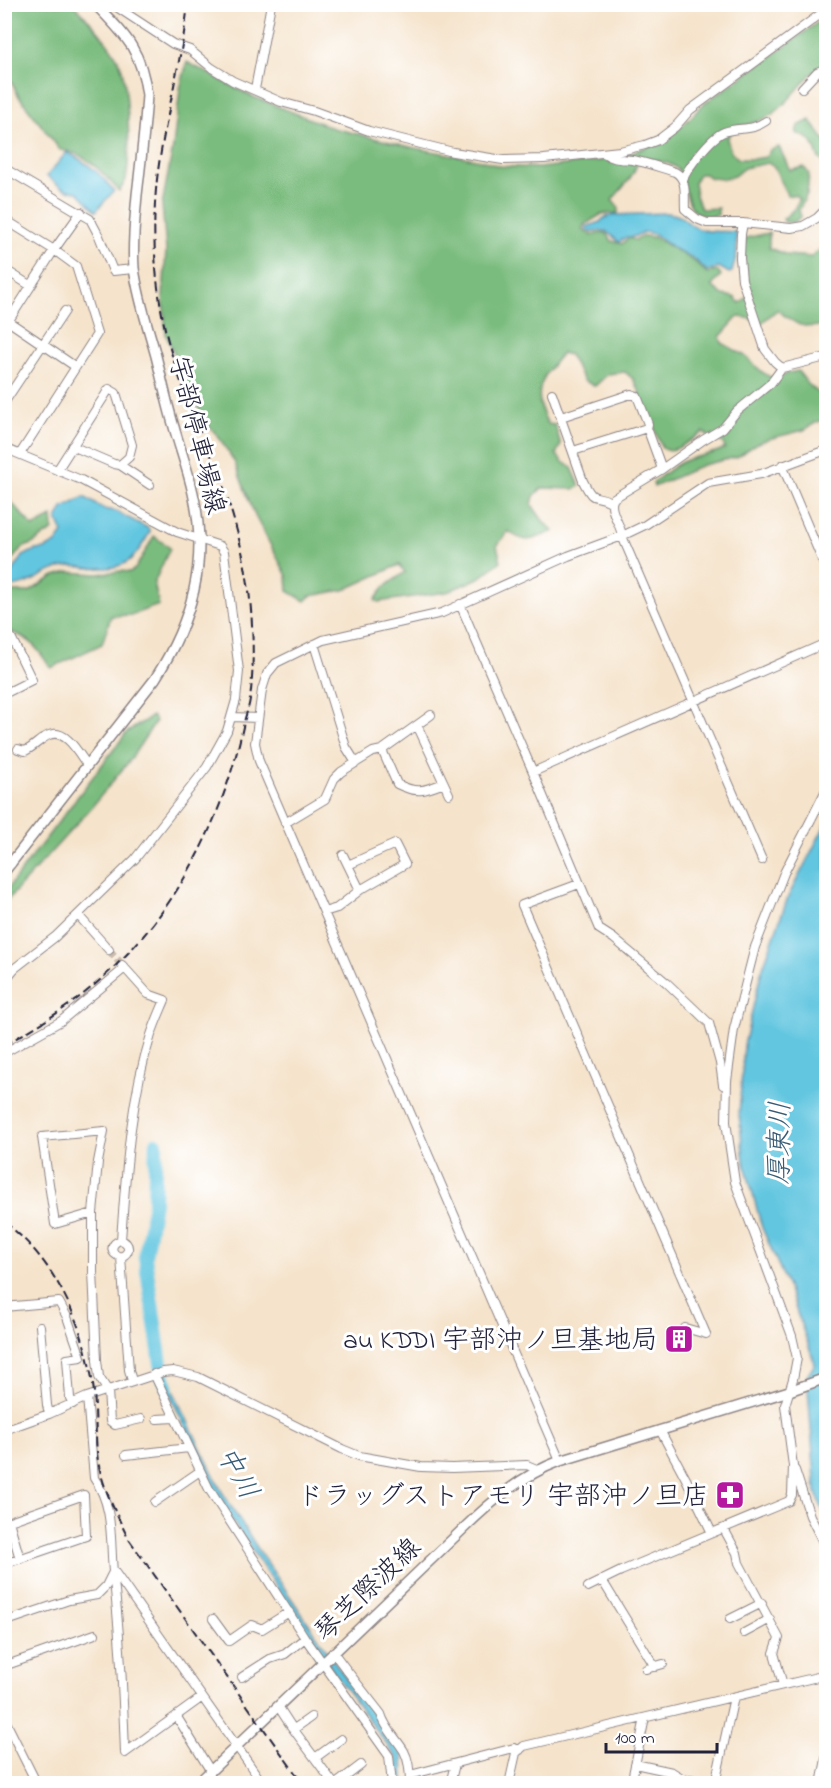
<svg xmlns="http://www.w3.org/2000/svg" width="831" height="1788" font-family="'Indie Flower','Klee One',sans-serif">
<rect width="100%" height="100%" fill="#fff"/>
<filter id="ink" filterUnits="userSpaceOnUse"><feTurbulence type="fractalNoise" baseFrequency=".0167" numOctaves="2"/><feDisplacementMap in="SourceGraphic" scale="12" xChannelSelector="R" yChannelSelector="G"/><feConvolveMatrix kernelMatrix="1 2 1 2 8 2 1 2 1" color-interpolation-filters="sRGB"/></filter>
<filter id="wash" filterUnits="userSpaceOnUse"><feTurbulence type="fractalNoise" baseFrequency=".008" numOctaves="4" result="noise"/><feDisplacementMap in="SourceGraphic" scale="24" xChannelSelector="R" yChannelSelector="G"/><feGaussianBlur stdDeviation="1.35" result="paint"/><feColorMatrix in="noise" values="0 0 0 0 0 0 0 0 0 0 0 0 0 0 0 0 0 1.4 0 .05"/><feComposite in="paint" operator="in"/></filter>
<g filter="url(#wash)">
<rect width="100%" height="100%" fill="#f5e3cb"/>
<path fill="#7abc7e" stroke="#4e6f5c" stroke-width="1.5" d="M5,4L74,5C90,21 106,38 118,59C129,79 131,156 126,179C125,183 122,187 119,191C103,173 86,152 60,150L18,95L5,68Z
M826,16V86L820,75L814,71C785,101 780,121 734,127L727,139L731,152L739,159H753L766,157L770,150L779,147L790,170L804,167L809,174L807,194L799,210L801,217L794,222H785L783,219L794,209L799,200L798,196L787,195L775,168L768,163L744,168L734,176L723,179L710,178L705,174H699L694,183L696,195L701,209L718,208V215C691,220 688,203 683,181C682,178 682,174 680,172C673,161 651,160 639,157C635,176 624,186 612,200L619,208L618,213L602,214L584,225L582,230L590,234L606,233L612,241L622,244L628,238L635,240L642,236L654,237L694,261L707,273L718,271L721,275L712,286L723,295L734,297L740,303L751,294C743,274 743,259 745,238L769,233V248L787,255L812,257L826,244V324C804,331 795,324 777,310L760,324L749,318L738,317L720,337L722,343L744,355L762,372L770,377H781L788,373L798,371L808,384L826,399V420L817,422L804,430L768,439L758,443L737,457L703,465L654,487L653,483C666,472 677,462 693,458C705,454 715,454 725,448C722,439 718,441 711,438C708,437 706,434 704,432L680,447L669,451L662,448L652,423L643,415L639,390L633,379L625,372L608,374L595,386L584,381L569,355L562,353C542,377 530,393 548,424L555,425L561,445L556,454L563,462L572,468L580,486L574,489L542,488L534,496L532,505L543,521L554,531C533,539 527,546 508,531L497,546L501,561L481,577L447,592L378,602L375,600L384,587L405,572L399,565L344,590L310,596L305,601L288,591L287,576L255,516L234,461L218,436L205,422L166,335L163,297L166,250L162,205L173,147L180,89L187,62L251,96L333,128L415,148L481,160L499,166L539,168L605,160L624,163L627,154C648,147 666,140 683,125C691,118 698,109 706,102C746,74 787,46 826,16Z
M810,120L824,140H826V164C813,155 819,154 813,144C810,138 802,135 796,133L798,126Z
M5,495L33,527L52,517L53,530L32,544L22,548L5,568Z
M154,536L170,548L154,583L159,605L131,615L111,616L102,644L51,668C35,646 32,638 5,630V592H29L54,576L68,572L98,574L121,571L130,572L135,569Z
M152,716L156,721L130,760L91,808L5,903V892L127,732Z"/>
<path fill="#62c6e0" stroke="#42748e" stroke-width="1.5" d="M67,152C90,165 97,170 114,191L96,211L78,192C64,191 57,185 47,176Z
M667,213C686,215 683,222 697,228C709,234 723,230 736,232L737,253L732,272L729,273L719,267L707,271L693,258L675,249L654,234L644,232L633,237H626L619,242L606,231H589L585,229L586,227L600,222L604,218L613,215Z
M84,497L104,509L115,511L148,528L150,532C132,563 126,570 88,568C81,567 72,565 65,567C42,570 32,588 5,587V578L15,568L23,556L35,550L45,549L56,543L63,533L57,519L63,508Z
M826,823V1518L816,1493L807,1376L815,1364L788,1287L762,1228L744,1161L739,1114L744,1045L761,973L788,897Z
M165,1374L222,1492L263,1557L341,1671L403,1755L404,1783H398L396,1757L318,1650L232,1520L214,1488L161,1376Z"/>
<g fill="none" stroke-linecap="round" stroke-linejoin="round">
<path stroke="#62c6e0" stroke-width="14" d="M156,1143L154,1202L145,1257L163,1377L167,1385"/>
</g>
</g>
<g filter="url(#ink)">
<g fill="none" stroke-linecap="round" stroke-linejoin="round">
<path stroke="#cbbcae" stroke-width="8" stroke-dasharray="8 4" stroke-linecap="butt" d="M109,950L122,965"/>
<g stroke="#8c8283" stroke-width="10">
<path id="minor" d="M112,4L173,44L190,50L212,68L233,81L281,102L314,111L369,131L453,152L503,160L544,159L620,151L645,145L658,140L675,127L690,110L826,10
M802,88L817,72L826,68
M255,89L271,4
M604,153C613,160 621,159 632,160C646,162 661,168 675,172C688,179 684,197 685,209L697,219L707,223H743L791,228L803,226L817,218L826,209
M4,168L90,219L99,236L113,271L134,269
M683,179C689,166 711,137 724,132C740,126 750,132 766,121
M4,219L54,250L76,266L97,334L20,454
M743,223L741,234L740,258L742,280L765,349L775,362L782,368L771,383L737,411L723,428L703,440L662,469L614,498C607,509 621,524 622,536L762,860
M4,269L31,286
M5,319L76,367
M4,328L54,250L81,212
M782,368L826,357
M552,393L583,481C595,505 593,492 611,502
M4,403L65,311
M561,417L631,394L637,396L648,424L647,428
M4,448L81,480L177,532L220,546L224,552L239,671L236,700L227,731L207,767L135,859L55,937L15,968L4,981
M573,451L647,428L662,469
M120,465L150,485
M782,465L826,569
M58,469L109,389L116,393L132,445L129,457L120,465L114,464L72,446
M460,604L533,772L599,929L613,938L667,983L709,1023L720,1063L723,1085
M4,635L11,637L32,680L4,694
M314,644L346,747L356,763
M232,717L258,718
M417,725L449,794
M18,749L25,751C34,747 40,739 49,735C66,728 79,754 87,765
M382,750L397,784C417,794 424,791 444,783
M533,772L826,643
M285,823L325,799L334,779L341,772L373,752L382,750L431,715
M4,855L11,864
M343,855L360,890
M579,884L522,905L706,1334L685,1328
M324,912L337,908L360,890L405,864L395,844L348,865
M78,915L109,950
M4,1053L61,1021L125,968
M104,1131L98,1162L93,1213L55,1224L42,1137Z
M93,1213V1271L97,1360L99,1377L108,1391L110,1421L115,1425L141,1419
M121,1240C126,1171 130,1101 151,1035C155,1023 160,1012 165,1000L148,994L122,965
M121,1257L129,1370L132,1381
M121,1257C109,1254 110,1243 121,1240
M121,1257C130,1253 131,1244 121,1240
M4,1307L59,1302L67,1317L81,1357L67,1359L70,1398L73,1404
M40,1326L47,1405L49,1414
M154,1374L209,1489L305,1638L389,1756L392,1784
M87,1397L94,1478C114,1506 110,1539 113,1572C120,1632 123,1692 125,1753
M157,1419L174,1418
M4,1430L49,1414L87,1397L163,1372L173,1371L198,1377L342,1449L359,1456L421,1467L452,1468L527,1465L539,1470
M660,1430L686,1479L712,1533
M126,1455L189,1448
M560,1461L259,761L255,743L262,690L267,674L276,663L323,640L442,613L568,556L622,536L645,525L708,483L761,474L826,450
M795,1470L810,1516L826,1548
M155,1502L200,1471
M9,1521L20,1559
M4,1523L84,1495L86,1536L4,1564
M724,1529L737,1553L739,1563L779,1638L774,1653L783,1685
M114,1571L263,1784
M602,1580L655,1667
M588,1587L621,1571L789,1501L792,1495L793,1466L785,1405L793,1379L797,1358L792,1336L735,1182L726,1122L727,1081L734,1029L755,947L784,873L826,790
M213,1619L229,1641L252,1625L262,1629L289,1612
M730,1619L762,1603
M4,1622L69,1600L97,1595L106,1586L112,1574
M744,1633L770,1619
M333,1652L345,1668L381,1714C385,1728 396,1738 404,1751C409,1760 410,1773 410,1784
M4,1666L95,1634
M646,1669L663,1664
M242,1677L270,1659L285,1654L305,1638
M278,1706L291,1726L334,1784
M177,1717L210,1770
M4,1718L37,1784
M294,1729L311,1717
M125,1753L201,1698
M315,1758L341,1739
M635,1764L672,1772L682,1778L708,1782
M410,1775L514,1748L520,1750
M336,1784L361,1765
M450,1784L455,1764
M509,1784L516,1753L524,1746L826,1675
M631,1784L645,1718
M715,1784L734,1697
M738,1784L739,1781
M821,1784L826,1759"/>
</g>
<g stroke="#8c8283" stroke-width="12">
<path id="major" d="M4,872L155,679C192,621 209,562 193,493C188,470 180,449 174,427C167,404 162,380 156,356C148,327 138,298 134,268C132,243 135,219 137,195C141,161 145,128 147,95C141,49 126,36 95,4
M197,1784L463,1529C492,1501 522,1475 560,1461L789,1391L826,1378"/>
</g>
<use href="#minor" stroke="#fff" stroke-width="8"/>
<use href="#major" stroke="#fff" stroke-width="9"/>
<path stroke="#22223b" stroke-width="2" stroke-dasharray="9 4.5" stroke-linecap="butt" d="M4,1045C38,1026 71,1006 100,980C176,914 224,819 244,722C246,714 249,707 250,699C255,662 253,609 246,572C241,541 229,501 218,472C196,418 170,366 161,308C153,261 152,211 159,164C167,111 182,58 188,4
M4,1222C57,1261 86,1329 94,1392C96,1415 95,1438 98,1461C103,1489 116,1513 128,1538L303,1784"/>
</g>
</g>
<defs>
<g id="building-square" transform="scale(1.5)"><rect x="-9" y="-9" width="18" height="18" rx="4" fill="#b5179e" stroke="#fff"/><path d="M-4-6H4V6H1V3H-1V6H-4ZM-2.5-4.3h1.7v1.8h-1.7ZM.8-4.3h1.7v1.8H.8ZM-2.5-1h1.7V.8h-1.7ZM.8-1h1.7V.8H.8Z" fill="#fff"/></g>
<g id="pharmacy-square" transform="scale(1.5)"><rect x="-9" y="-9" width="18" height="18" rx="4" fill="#b5179e" stroke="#fff"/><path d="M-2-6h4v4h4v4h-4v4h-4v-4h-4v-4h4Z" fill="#fff"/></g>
</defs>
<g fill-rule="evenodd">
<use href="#building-square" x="679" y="1339"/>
<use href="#pharmacy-square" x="730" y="1495"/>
</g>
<g text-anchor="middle" stroke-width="6" stroke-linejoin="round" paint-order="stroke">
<g font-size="27" fill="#22223b" stroke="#fff">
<text transform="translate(198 435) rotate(76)" y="9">宇部停車場線</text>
<text transform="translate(367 1589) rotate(-44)" y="9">琴芝際波線</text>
</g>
<g font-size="27" fill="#22223b" stroke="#fff" text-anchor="end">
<text x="658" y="1348">au KDDI 宇部沖ノ旦基地局</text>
<text x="709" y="1504">ドラッグストアモリ 宇部沖ノ旦店</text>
</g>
<g font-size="28" font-style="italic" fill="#385b75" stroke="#fff">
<text transform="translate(778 1143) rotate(-89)" y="10">厚東川</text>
<text transform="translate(239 1472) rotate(61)" y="10">中川</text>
</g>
</g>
<rect width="831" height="1788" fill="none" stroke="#fff" stroke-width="24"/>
<path d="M606 1743v9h111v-9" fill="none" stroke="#22223b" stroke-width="3"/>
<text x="615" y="1743" font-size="18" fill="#22223b" stroke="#ffffff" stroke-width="4.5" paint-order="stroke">100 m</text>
</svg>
